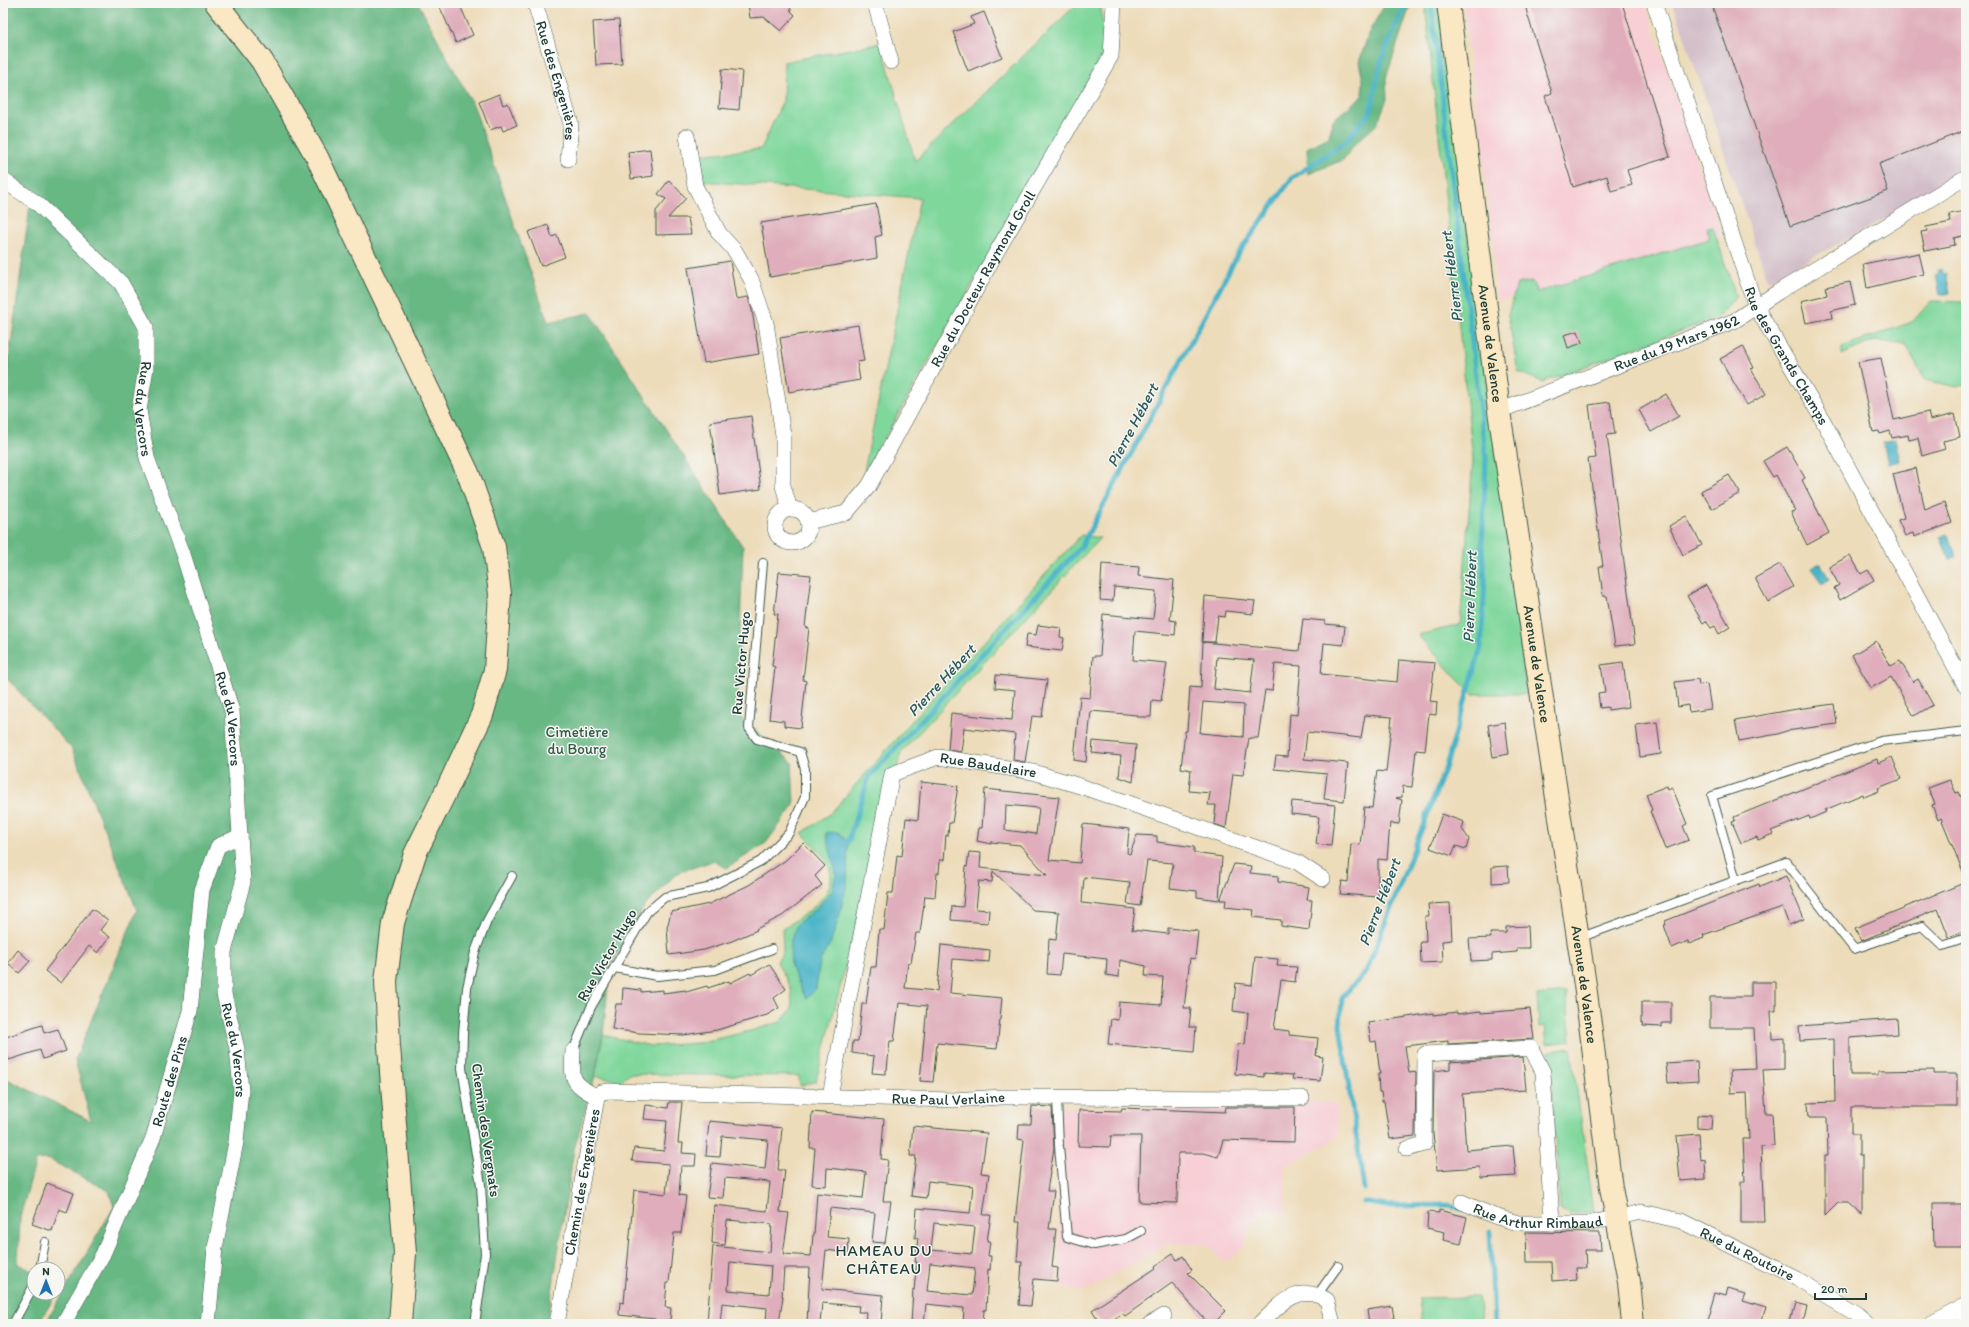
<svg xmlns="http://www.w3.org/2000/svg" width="1969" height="1327" font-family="Itim,sans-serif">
<rect width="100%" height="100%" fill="#f6f6f2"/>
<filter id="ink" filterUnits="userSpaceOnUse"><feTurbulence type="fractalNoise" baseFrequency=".025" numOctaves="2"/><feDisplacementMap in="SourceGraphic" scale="8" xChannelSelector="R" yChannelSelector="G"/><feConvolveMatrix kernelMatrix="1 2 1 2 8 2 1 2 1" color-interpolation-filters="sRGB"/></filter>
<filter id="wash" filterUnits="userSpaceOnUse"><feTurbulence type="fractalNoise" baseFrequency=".012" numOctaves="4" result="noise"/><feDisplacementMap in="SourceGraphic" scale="16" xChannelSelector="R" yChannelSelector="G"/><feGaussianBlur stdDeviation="0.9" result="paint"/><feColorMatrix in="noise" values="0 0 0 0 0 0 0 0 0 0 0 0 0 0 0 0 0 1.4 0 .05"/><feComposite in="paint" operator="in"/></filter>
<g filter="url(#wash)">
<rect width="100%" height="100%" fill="#eddcba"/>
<path fill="#f7cfd5" d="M1463,3H1645L1722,235L1537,292L1497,300L1491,224Z
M1225,1101L1336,1102L1338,1138L1284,1167L1286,1211H1268L1253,1219L1246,1235L1245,1246L1225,1263L1208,1245L1168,1243L1084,1292L1062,1287L1053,1107L1223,1108Z"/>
<path fill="#d2bdc8" d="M1673,3H1966V176L1768,281Z"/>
<path fill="#80d79c" stroke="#508a68" d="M1078,3H1101V14L1107,48L863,476L920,198L701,181L696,155L761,149L783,101L784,62L881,43L915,161Z
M1425,3H1439L1527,694H1473L1456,678L1418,635L1460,625L1473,460Z
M1713,227L1736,297L1719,317L1543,382L1518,372L1508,315L1517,284L1532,281L1537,292L1709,239L1706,228Z
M1931,301L1966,302V384L1957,387L1925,380L1905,345L1875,340L1842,355V347L1912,322Z
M1081,535L1100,538L901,752L816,1081L800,1086L799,1076L628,1074L621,1081L595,1076L603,1035L651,1046L698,1043L754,1030L780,1022L792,1009L791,988L777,962L783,951L782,928C800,918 838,896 830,870C826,855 812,844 802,833L830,814L912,721Z
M1566,992L1571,1041L1547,1044L1545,1026L1539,1027L1537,995Z
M1571,1048L1594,1212L1569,1214L1560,1209L1549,1051Z
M1478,1297L1482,1324H1422L1419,1298Z"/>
<path fill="#68b884" stroke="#447a5c" d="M3,3H418L474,107L548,322L590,313L743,547L737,714L792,762L794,805L766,843L727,868L713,861L677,873L643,908L610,967L603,1035L595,1076L574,1149L547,1324H45L114,1207L109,1191L48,1159L36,1160L20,1217L18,1264L34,1272V1293H57L38,1324H3V1077L91,1121L75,1060L137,910L72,749L3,674V402L32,191L3,170Z
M1386,3H1411L1386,78L1387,99L1377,124L1354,145L1343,160L1308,174L1307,148L1329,137L1333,120L1362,96L1363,80L1359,62L1370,30Z"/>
<path fill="#49b4c7" stroke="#34787e" d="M1941,269L1943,274L1946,273L1950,293L1940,295L1936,275H1939L1938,270Z
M1895,439L1900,461L1888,464L1883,442Z
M1947,534L1957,557L1950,560L1940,537Z
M1818,564H1821L1829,579L1824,583H1821L1812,568Z
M838,832L848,842L847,884L840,913L831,942L820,961L816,989L806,999L791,967L790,943L797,924L819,906L832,891L836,874L826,833Z"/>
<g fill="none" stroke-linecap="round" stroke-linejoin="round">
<path stroke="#49b4c7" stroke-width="5" d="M848,842L869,777L1081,547L1238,254L1292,178L1345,142L1370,113L1381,61L1406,3
M1364,1189L1340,1026L1342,997L1366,972L1445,769L1481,647L1485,580L1482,547L1486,459L1431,3
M1364,1202L1386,1206L1450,1205L1463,1210
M1490,1231L1494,1324"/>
</g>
<g id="blocks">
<path fill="#dfadbb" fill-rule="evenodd" d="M438,3H459L473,35L456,43Z
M748,3H790L791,11L795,15L781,31L764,17L750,18Z
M1525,3H1622L1670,157L1627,170L1632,185L1611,191L1607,176L1573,187L1545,96L1552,93L1527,13Z
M1711,3H1966V130L1879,164L1888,191L1790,226Z
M984,12L1002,57L968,71L953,32L974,24L971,17Z
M619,20L622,64L596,65L593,22Z
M722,69L742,71L739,110L719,108Z
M499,94L503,105L508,103L517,125L503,131L501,126L490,130L479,102Z
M650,149L653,176L631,179L628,152Z
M669,180L686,198L668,218H688L691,234L656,235V211L666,199L658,194Z
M876,204L882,235L875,237L877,258L770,277L761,223Z
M1966,211V235L1954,238L1955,245L1925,251L1921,232L1927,231L1926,227L1951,222L1949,214Z
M548,225L552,237L557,235L565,257L541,266L528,232Z
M1919,253L1924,274L1867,288L1863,264Z
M730,261L736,299L748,297L752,310L759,354L704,363L688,268Z
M1850,282L1855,305L1831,311L1832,318L1806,323L1801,301L1827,295L1825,287Z
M858,325L864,361L857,362L860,380L789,392L780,338Z
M1578,331L1582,343L1568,348L1564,335Z
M1743,346L1754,368L1751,369L1766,394L1747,405L1720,359Z
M1881,358L1894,420L1928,412L1930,420L1955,414L1960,437L1943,441L1945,449L1922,456L1918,438L1909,440L1908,435L1892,438L1890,431L1880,434L1879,431L1873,432L1858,362Z
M1666,394L1679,416L1651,432L1639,410Z
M1610,402L1615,434L1607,435L1635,644L1615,646L1607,596H1603L1599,566H1603L1588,459L1596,458L1589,405Z
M751,416L761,489L720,495L710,422Z
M1787,447L1805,478L1802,480L1829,533L1807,545L1791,512L1795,511L1776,475L1773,477L1763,461Z
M1916,468L1925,510L1945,502L1952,523L1914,537L1913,533L1905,536L1898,520L1904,518L1893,474Z
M1729,475L1740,493L1712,509L1701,491Z
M1686,516L1702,545L1683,555L1669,526Z
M1850,555L1861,574L1868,570L1874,580L1840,600L1834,588L1839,585L1829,567Z
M1102,564L1139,567L1138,576L1174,580L1170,620L1176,621L1175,635L1135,631L1133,660L1167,663L1161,701L1152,700L1151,717H1137V715L1091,711L1086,762L1074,760L1080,697L1090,698L1093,656H1100L1103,614L1153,619L1156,591L1114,587L1113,601L1100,600Z
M1780,564L1793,587L1768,602L1755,578Z
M779,572L811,575L805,627L809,628L803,680L806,681L801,728L784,726V721L769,719L775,667L772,666L778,614H774Z
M1706,585L1730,627L1719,634L1715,626L1711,628L1706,621L1703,623L1687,596Z
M1205,596L1255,601L1253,614L1226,611L1225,617L1218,616L1215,642H1202Z
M1303,619L1325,621V624L1345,626L1343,645L1324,643L1321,674L1397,682L1399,660L1435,663L1430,701L1437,702L1436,715L1429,714L1425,751L1416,750L1412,787L1403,786L1402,797L1396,798L1402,800L1399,824L1390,823L1387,860L1378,859V897L1340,894L1342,881L1348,882L1351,844L1360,845L1364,807L1372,808L1377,771L1386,772L1392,717L1365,715L1361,738L1307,732L1304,759L1348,763L1344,801L1324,799L1327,774L1274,769L1276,756L1287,757L1290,714L1297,715L1301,666L1275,664L1272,691L1265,690L1258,738H1249L1243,775L1233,774L1226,828L1214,824L1216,805H1208L1210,793L1189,791L1191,770L1181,768L1185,731H1187L1190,687L1201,688L1203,642L1299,651ZM1217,657L1254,660L1250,693L1214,689ZM1203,702L1244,705L1243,737L1200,733Z
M1038,625L1061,628L1060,637L1064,638L1062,651L1025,647L1027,634L1036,635Z
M1876,641L1891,666L1900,661L1913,682L1918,679L1933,705L1914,716L1891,677L1871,688L1852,655Z
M1623,662L1629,707L1608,710V707L1600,708L1598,693L1605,692L1601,665Z
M996,675L1047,680L1042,717L1032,716L1025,762L1013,760L1015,734L964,728L961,752L948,750L951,713L1012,720L1015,690L995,688Z
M1698,679L1699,685L1707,684L1711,709L1689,712L1688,705L1678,707L1675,682Z
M1834,704L1837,724L1786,731L1778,734L1739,741L1735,720L1797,709Z
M1505,722L1509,754L1493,757L1488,725Z
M1657,722L1661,754L1640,757L1636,725Z
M1093,741L1136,745L1133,782L1119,777L1121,756L1092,753Z
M1892,757L1901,779L1878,788L1879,791L1864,797L1863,794L1825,810L1826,812L1810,819L1809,816L1771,831L1773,834L1758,840L1757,837L1741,843L1732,822L1735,821L1734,817L1877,759L1878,763Z
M1950,780L1956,793L1959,792L1966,808V879L1941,818L1938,820L1932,805L1935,804L1928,788Z
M921,782L958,786L952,823H949L948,836L946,835L944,860H940L939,873H937L935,897L925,896L920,933H916L911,963L908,962L905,988L937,991L941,945L990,950L989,962L953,959L950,993L1002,998L997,1049L937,1043L933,1082L920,1081L927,1006L899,1003L894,1041H890L887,1070H886L885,1074L872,1073L874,1056L852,1053L853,1041H858L862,1004H866L871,967H876L879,929L884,930L888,893H893L897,855L902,856L906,818L918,820Z
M1667,786L1668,789L1672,787L1687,824L1683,826L1689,840L1665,849L1650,811L1652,810L1646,794Z
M985,789L1059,797L1049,860L1080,863L1083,824L1129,829L1127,853L1130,854L1137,835L1157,836V842L1194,847V853L1222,857L1219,900L1197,897V891L1170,888L1173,863L1147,861L1140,906L1127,904L1130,882L1084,877L1082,903L1135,909L1132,930L1168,934V928L1198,931L1195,959L1190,958L1184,1008H1191L1189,1027H1196L1194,1052L1108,1044L1111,1019L1118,1020L1119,1002L1161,1005L1163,977L1145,976L1146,966L1120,960L1119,977L1106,975L1107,959L1062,954L1060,975L1047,974L1049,939L1056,940L1059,912L1033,910L993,871L992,882L979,881L976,909L989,910L988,923L951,920L952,906L963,907L966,866L967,867L969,852L981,853L980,868L1047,875L1020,845L991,842V844L977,841L979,828H982ZM1006,805L1039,808L1036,834L1005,830Z
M1292,801L1335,805L1331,846L1316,844L1319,817L1291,814Z
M1442,814L1464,822L1462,829L1469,839L1466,849L1456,846L1452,856L1430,848Z
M803,843L825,866L815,876L822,885L782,916L756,929L757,930L732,941L704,950L669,955L667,928L671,912L709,904L749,885L786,860Z
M1234,864L1251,866L1250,873L1278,876V882L1309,887L1307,900H1312L1309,930L1281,926V920L1253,917L1254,910L1225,907L1226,900H1220Z
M1508,866L1509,882L1492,883V867Z
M1786,876L1804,919L1789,925L1782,907L1703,935L1704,938L1689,944L1688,941L1672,948L1664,925H1666L1665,921L1759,884L1760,887Z
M1966,882V930L1949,937L1938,909L1861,941L1855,928Z
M1450,903L1452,940L1442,941L1443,962L1421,963L1420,942H1426L1425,916H1429L1428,904Z
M92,909L108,920L100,930L110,937L98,953L89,946L61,983L45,971Z
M1528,926L1529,948H1517V952L1492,954V960L1471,961L1469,939L1491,938L1490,933H1506V927Z
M18,950L30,961L19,973L8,963Z
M1255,957L1278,959L1277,966L1297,967L1295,982L1281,980L1274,1029L1289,1031V1035L1318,1038L1316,1056L1323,1057L1320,1081L1292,1079L1293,1075L1264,1073V1077L1235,1074L1238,1044L1245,1045L1248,1013L1233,1011L1236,983L1252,985Z
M769,964L786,989L774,998L779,1008L767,1015L717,1030L683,1035L639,1033L612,1029L616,1004H622L623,988L641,990V992L663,990V993L686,990V992L707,986L708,988L729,981L730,983L750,973L751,975Z
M1751,982H1776V1011H1771L1772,1039L1784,1038V1069L1763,1070L1766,1113H1772L1774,1146L1761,1147L1764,1222H1741V1182H1745L1743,1139H1749L1747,1092L1731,1093L1730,1070L1756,1069L1754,1028H1710V997H1751Z
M1641,1002H1671V1023H1662V1027L1643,1026L1642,1023H1641Z
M1530,1009L1534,1039L1448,1044V1041L1405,1046L1409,1073L1416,1072L1415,1136L1390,1139L1384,1101H1382L1381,1092H1379L1378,1074H1380L1376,1041L1371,1042L1368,1023L1433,1013V1015L1457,1012V1014L1481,1011V1013Z
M1897,1019L1898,1034L1850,1038V1075H1878V1071L1934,1070V1074H1957V1107H1851V1134H1859V1155H1862V1215L1849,1203H1838L1825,1216V1155H1828L1827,1118H1809L1808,1103L1835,1102L1834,1039L1800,1041L1799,1026Z
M42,1025L44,1033L58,1029L66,1051L43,1059L40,1050L9,1060L6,1051L3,1052V1038Z
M1523,1057L1526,1090L1462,1094L1466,1150L1513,1146L1516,1176L1481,1178L1480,1167L1437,1170L1433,1133L1434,1071L1450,1069V1062Z
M1697,1061L1698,1081L1668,1083L1666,1063Z
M669,1102H682L678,1143H683L682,1153L696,1154L695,1166H681L679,1195L686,1196L681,1233H674L669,1283H667L665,1307L671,1308L670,1321L668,1324H655V1319L619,1315L620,1302L624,1303L634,1190L666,1194L669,1166V1164L632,1161L634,1148L664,1151L667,1121L644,1119L646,1105L668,1108Z
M1032,1106L1052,1107L1054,1148L1047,1191H1054L1049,1229H1056L1052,1267L1058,1268L1057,1281L1034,1279L1031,1306L1019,1305L1022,1262H1017L1020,1222H1015L1024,1140L1018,1139L1019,1124H1031Z
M1226,1107H1295L1294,1142L1223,1140L1218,1157L1204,1153H1178L1177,1203L1139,1202L1141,1136H1111L1110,1147L1078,1146L1079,1110L1121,1111L1122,1108L1225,1112Z
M812,1112L884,1119L881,1159L888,1160L883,1201H891L885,1243L872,1242L875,1213L830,1208L827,1237L849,1239L848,1253L826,1250L822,1289L883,1295L881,1324H865L866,1312H858L859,1306L822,1303L820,1324L807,1323L810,1268H784L782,1296H783L779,1324H766L767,1308L722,1303L720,1324L707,1323L713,1246L770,1252L772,1224L727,1220L725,1245L712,1243L714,1205L767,1211L770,1182L725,1178L723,1198L707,1197L712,1163L765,1169L768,1140L722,1136L720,1157L706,1156L709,1121L782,1128L778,1170H785L780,1212L789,1213L783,1254L811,1256L813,1235H814L817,1193L863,1198L866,1172L827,1168L826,1186L812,1185L815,1148H810ZM730,1262L771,1266L769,1294L728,1290Z
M1697,1115L1712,1116L1711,1129L1697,1128Z
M913,1126L987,1133L981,1173L989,1174L983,1215H991L987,1241H990L988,1256H991L990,1270L988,1269L986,1310H984L983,1324H963L964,1308L926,1304L924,1324H911L913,1289L914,1290L917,1262H915L918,1238H915L917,1208L970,1213L973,1186L928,1181L926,1198L911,1196L916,1156H910ZM934,1223L975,1227L972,1254L931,1250ZM930,1263L975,1268L972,1295L927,1291Z
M1699,1134L1701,1161L1705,1160L1706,1179L1680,1181L1676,1136Z
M47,1183L74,1193L67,1212L59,1209L52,1231L32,1224Z
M1933,1204H1962V1233H1966V1247H1934Z
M1439,1210L1467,1217L1461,1244L1443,1240L1445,1232L1427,1228L1428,1212L1439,1213Z
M1526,1232L1600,1233L1601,1250H1585L1586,1268H1576L1577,1279L1552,1281L1551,1262H1527Z
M1173,1254L1177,1260L1183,1256L1192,1270L1188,1273L1226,1311L1213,1324H1209L1172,1283L1125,1316L1123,1313L1107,1324H1101L1092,1310L1156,1268L1155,1266Z
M1728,1289L1745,1294L1742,1301L1765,1308L1760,1324H1706L1715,1293L1726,1296Z
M1794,1303L1806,1306L1802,1324H1788Z
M1392,1306L1395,1324H1369L1367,1310Z"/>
</g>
</g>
<g filter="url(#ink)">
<use href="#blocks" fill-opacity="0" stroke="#3e5548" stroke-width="1"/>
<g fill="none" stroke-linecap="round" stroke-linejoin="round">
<g stroke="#3e5548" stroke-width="10">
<path id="service" d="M1736,880L1712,796L1881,741L1966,731
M1579,938L1786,862L1854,949L1922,926L1943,946L1966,938
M615,968L657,976L715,970L772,949
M573,1051L591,1007L647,912L665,897L708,888L761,861L789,833L805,797V769L800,752L757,739L749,728L763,563
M1057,1097L1059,1146L1067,1237L1094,1245L1126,1239L1141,1231
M40,1269L45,1242
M1318,1294L1338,1266
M13,1324L34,1285
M475,1324L485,1254L481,1185L462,1068L463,1033L467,988L475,952L487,921L512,876"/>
</g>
<g stroke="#3e5548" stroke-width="16">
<g id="minor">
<path id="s1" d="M535,3L571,124L568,159"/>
<path d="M875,3L891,62"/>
<path id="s2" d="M1654,3L1756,307L1820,415L1966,687"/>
<path d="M687,136L695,186L719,233L735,251L751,279L766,323L783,435V486L790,509"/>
<path id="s3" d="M3,180L38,204L121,283L146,327V368L139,410L147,458L183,554L232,711L243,882L224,952V994L237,1049L241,1090L236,1142L215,1248L208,1324"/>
<path id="s4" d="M1499,411L1734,321L1778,292L1966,177"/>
<circle cx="792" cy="526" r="17"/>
<path id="s5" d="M808,522L846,513L869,486L997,251L1111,56L1114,3"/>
<path d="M573,1051C571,1079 571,1083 597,1097"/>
<path id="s6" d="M830,1096L892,774L938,757L1033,772L1080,786L1297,862L1323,879"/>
<path id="s7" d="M597,1097L601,1092L609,1091L953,1100L1002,1097L1302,1098"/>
<path d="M1407,1149L1424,1144L1425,1054L1531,1048L1543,1072L1552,1223"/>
<path id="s8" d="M1462,1202L1494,1216L1518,1223H1591L1642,1212L1681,1221L1796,1278L1858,1315L1868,1324"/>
<path id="s9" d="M63,1324L103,1254L153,1138L190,1011L202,890L218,846L240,836"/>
<path id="s10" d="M557,1324L597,1097"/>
<path d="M1150,1324L1164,1316"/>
<path d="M1260,1324C1280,1305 1298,1282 1327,1300L1333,1324"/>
<path d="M1932,1324L1966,1306"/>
<path d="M1962,1324L1966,1318"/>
</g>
</g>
<g stroke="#3e5548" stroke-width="24">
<g id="secondary">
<path d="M216,3L262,61L317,157L468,473L494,547L500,594L495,670L482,715L449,785L415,854L393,923L386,981L389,1046L405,1253L400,1324"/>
<path id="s11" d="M1448,3L1499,411L1585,985L1611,1188L1629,1281L1633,1324"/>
</g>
</g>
<use href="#service" stroke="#fff" stroke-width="8"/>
<use href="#minor" stroke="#fff" stroke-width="15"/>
<use href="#secondary" stroke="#fae7c3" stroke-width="22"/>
</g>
</g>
<g text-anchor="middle" stroke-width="3" stroke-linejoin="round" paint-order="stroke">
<g font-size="15" fill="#1f3d34" stroke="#f6f6f2">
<text dy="5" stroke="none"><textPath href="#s1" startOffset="81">Rue des Engenières</textPath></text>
<text dy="5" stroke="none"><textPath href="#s5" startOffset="311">Rue du Docteur Raymond Groll</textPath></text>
<text dy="5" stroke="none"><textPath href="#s4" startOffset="190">Rue du 19 Mars 1962</textPath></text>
<text dy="5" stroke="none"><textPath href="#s11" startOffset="343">Avenue de Valence</textPath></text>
<text dy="5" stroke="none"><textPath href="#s2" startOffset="378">Rue des Grands Champs</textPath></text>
<text dy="5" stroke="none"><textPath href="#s3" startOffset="290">Rue du Vercors</textPath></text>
<text transform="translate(741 663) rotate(-85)" y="5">Rue Victor Hugo</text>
<text dy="5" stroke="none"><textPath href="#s11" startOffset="667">Avenue de Valence</textPath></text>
<text dy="5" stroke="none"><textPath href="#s3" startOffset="614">Rue du Vercors</textPath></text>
<text dy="5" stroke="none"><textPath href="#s6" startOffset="428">Rue Baudelaire</textPath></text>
<text transform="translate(607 955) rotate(-60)" y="5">Rue Victor Hugo</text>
<text dy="5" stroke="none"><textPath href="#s11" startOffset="991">Avenue de Valence</textPath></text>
<text dy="5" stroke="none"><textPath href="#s3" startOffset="950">Rue du Vercors</textPath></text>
<text dy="5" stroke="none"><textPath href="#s9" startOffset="266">Route des Pins</textPath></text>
<text dy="5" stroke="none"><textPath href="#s7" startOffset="354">Rue Paul Verlaine</textPath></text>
<text transform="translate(486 1130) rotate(82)" y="5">Chemin des Vergnats</text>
<text dy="5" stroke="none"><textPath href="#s10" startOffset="144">Chemin des Engenières</textPath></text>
<text dy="5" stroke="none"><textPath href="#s8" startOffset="79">Rue Arthur Rimbaud</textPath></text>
<text dy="5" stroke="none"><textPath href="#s8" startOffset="299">Rue du Routoire</textPath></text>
</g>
<g font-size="15" fill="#325c49" stroke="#f6f6f2">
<text x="577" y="737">Cimetière<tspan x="577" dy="17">du Bourg</tspan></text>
</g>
<g font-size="16" font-style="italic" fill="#2a5b59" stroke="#f6f6f2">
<text transform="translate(1451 277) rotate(-97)" y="6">Pierre Hébert</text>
<text transform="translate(1132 425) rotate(-62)" y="6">Pierre Hébert</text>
<text transform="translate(1469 597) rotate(-88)" y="6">Pierre Hébert</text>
<text transform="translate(941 680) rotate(-47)" y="6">Pierre Hébert</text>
<text transform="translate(1379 902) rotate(-69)" y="6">Pierre Hébert</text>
</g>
<g font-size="16" letter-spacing="1" fill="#1f3d34" stroke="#f6f6f2">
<text x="884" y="1256">HAMEAU DU<tspan x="884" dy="18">CHÂTEAU</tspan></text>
</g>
</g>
<rect width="1969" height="1327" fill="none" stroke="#f6f6f2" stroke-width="16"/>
<g transform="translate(46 1281)"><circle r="19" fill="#f6f6f2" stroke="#a0aca6"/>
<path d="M0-3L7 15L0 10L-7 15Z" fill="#1f6fb2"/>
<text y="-6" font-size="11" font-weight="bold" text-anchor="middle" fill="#1f3d34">N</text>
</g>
<path d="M1815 1293v6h51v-6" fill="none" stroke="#1f3d34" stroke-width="2"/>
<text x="1821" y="1293" font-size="12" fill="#1f3d34" stroke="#f6f6f2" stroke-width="3" paint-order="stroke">20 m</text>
</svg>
